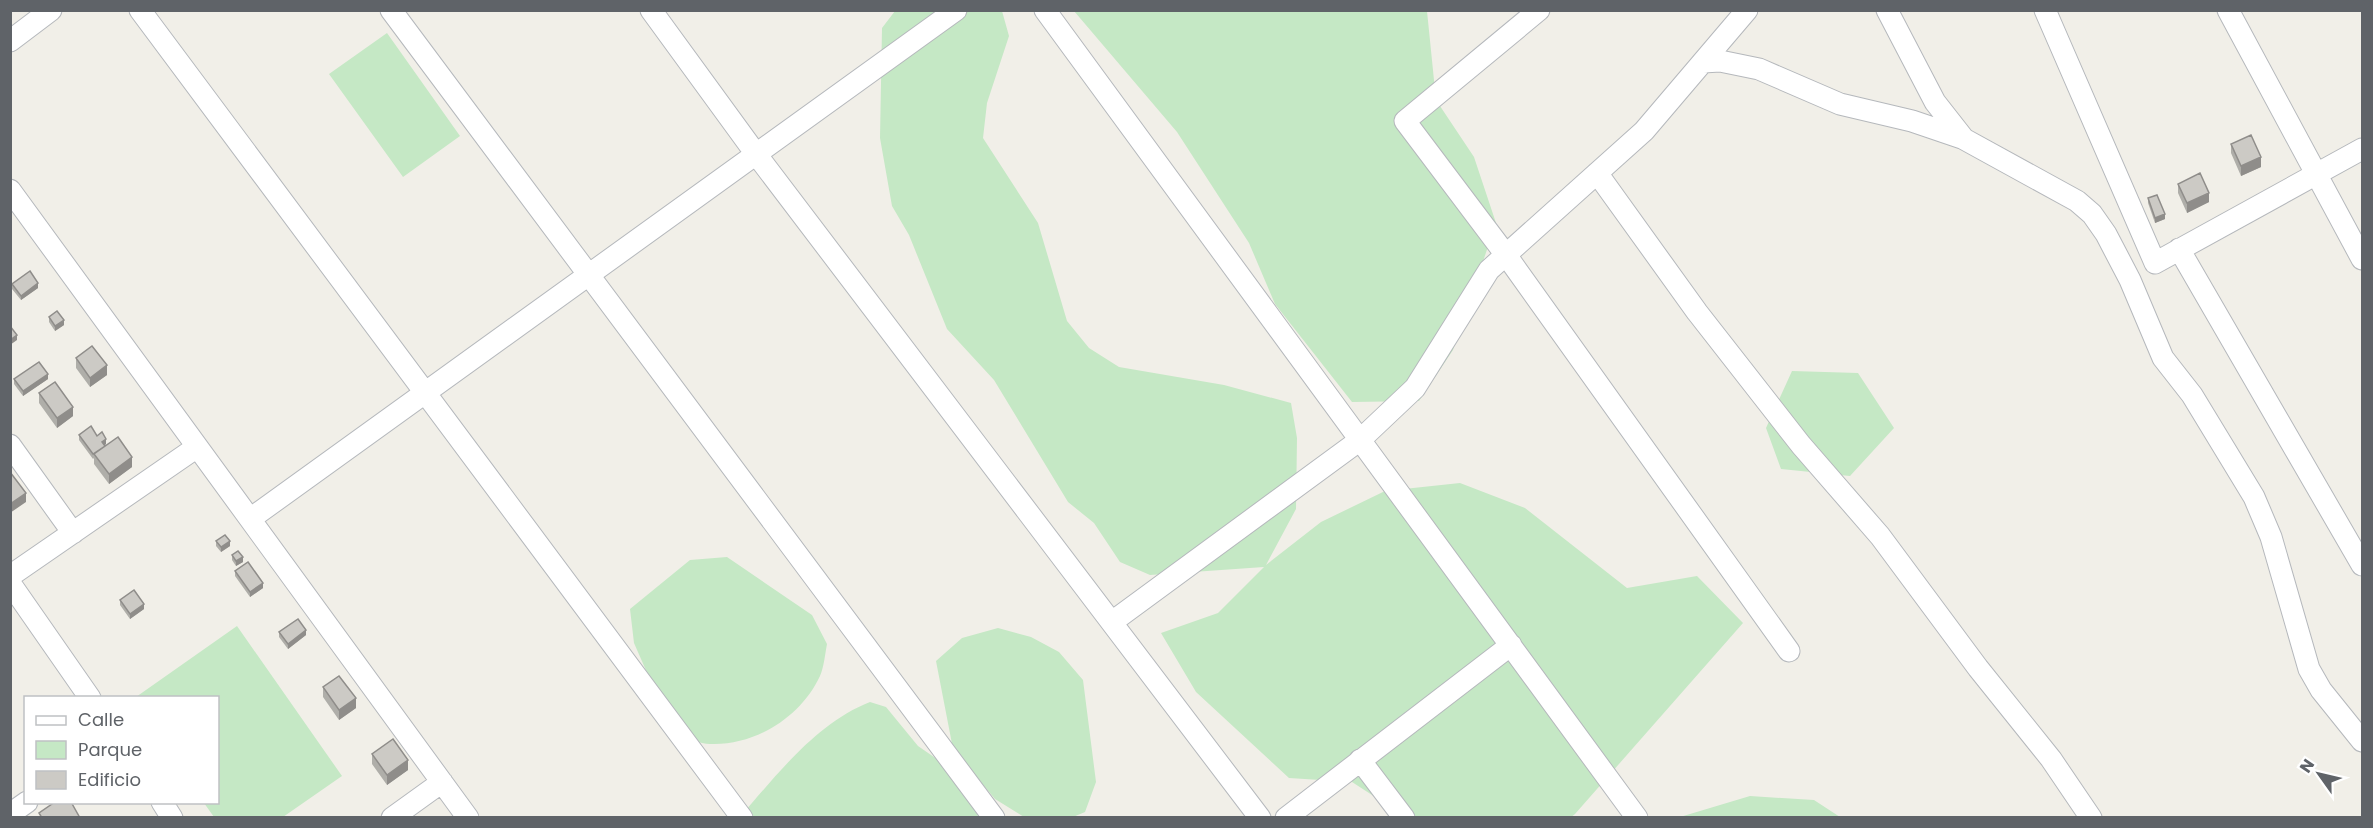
<svg xmlns="http://www.w3.org/2000/svg" width="2373" height="828" font-family="Poppins,sans-serif">
<rect width="100%" height="100%" fill="#f1efe8"/>
<path fill="#c5e8c5" d="M895,11H1002L1009,36L987,103L983,138L1038,223L1067,321L1089,348L1119,367L1224,385L1291,403L1297,438L1296,509L1266,565L1321,522L1385,491L1460,483L1525,508L1627,588L1697,576L1743,623L1575,814L1570,818L1406,817L1352,782L1289,778L1196,692L1161,633L1218,613L1264,567L1150,575L1120,562L1094,523L1068,502L994,380L947,329L909,235L892,206L880,138L882,28Z
M1074,11H1427L1436,100L1474,157L1496,223L1453,350L1419,401L1352,402L1275,304L1249,243L1177,132Z
M387,33L460,136L403,177L329,74Z
M1792,371L1858,373L1894,428L1850,476L1781,469L1766,428Z
M727,557L812,615L827,644C825,654 824,667 820,676C801,717 755,746 710,744C700,744 688,738 679,735L648,675L634,643L630,609L690,560Z
M237,626L342,776L283,817H214L204,803L218,802V698L136,697Z
M998,628L1031,637L1059,652L1083,680L1096,782L1085,812L1073,817H1024L995,799L953,749L936,661L962,638Z
M870,702L886,707L918,746L947,766L976,808L978,817L739,818C776,776 816,723 870,702Z
M1750,796L1814,800L1840,817H1680Z"/>
<g fill="none" stroke-linecap="round" stroke-linejoin="round">
<g stroke="#b5b8bc" stroke-width="23">
<path id="minor" d="M140,10L742,818
M391,10L994,818
M651,10L756,154L1260,818
M1045,10L1637,818
M1539,10L1405,121L1506,255L1789,651
M1887,10L1935,102L1964,139L2077,201L2092,214L2106,234L2130,280L2163,358L2192,395L2254,497L2271,537L2309,669L2321,690L2362,741
M2045,10L2155,263L2362,149
M2228,10L2362,259
M10,41L51,10
M1703,62L1720,61L1759,69L1840,104L1912,121L1962,138
M1597,173L1697,312L1801,445L1880,536L1978,668L2051,759L2091,818
M10,190L468,818
M2179,249L2362,565
M10,445L73,533
M250,519L956,10
M10,576L197,447
M10,583L90,698
M1112,622L1360,440L1415,388L1489,270L1644,131L1747,10
M1360,760L1404,818
M162,802L172,818
M10,814L27,802
M392,818L442,782
M1286,818L1511,645"/>
</g>
<use href="#minor" stroke="#fff" stroke-width="21"/>
</g>
<path fill="#afaea9" d="M2231,144L2261,167L2241,176L2231,153Z
M2178,184L2209,202L2187,213L2178,193Z
M2148,198L2165,219L2155,223L2148,203Z
M12,284L38,288L21,300L12,289Z
M49,317L64,325L55,331L49,322Z
M76,358L107,375L90,387L76,368Z
M14,379H48L23,396L14,384Z
M39,393L73,416L57,428L39,403Z
M79,435L97,436L106,444L104,446L132,467L109,484L94,464V458L93,459L79,440Z
M216,541L230,546L221,552L216,546Z
M232,555L243,562L236,566L232,560Z
M235,571L263,588L250,597L235,576Z
M120,600L144,609L130,619L120,605Z
M279,632L306,635L288,649L279,637Z
M323,687L356,708L339,720L323,697Z
M372,754L408,770L387,785L372,764Z"/>
<path fill="#8f8d8a" d="M2261,157V167L2241,176V166Z
M2209,193V202L2187,213V203Z
M2165,214V219L2155,223V218Z
M38,283V288L21,300V296Z
M64,320V325L55,331V326Z
M17,335V340L10,345V340Z
M107,365V375L90,387V378Z
M48,374V379L23,396V391Z
M73,407V416L57,428V418Z
M106,439V444L102,447V442Z
M132,457V467L109,484V474Z
M26,493V502L10,513V504Z
M230,541V546L221,552V547Z
M243,557V562L236,566V561Z
M263,583V588L250,597V592Z
M144,604V609L130,619V614Z
M306,630V635L288,649V644Z
M356,698V708L339,720V710Z
M408,760V770L387,785V775Z"/>
<path fill="#cccac5" stroke="#8f8d8a" stroke-width="1.5" d="M2251,135L2261,157L2241,166L2231,144Z
M2200,173L2209,193L2187,203L2178,184Z
M2157,195L2165,214L2155,218L2148,198Z
M30,271L38,283L21,296L12,284Z
M57,311L64,320L55,326L49,317Z
M10,326L17,335L10,340Z
M92,346L107,365L90,378L76,358Z
M39,362L48,374L23,391L14,379Z
M55,382L73,407L57,418L39,393Z
M91,426L97,436L102,432L106,439L102,442L105,446L93,454L79,435Z
M118,437L132,457L109,474L94,454Z
M10,472L26,493L10,504Z
M225,535L230,541L221,547L216,541Z
M238,551L243,557L236,561L232,555Z
M248,562L263,583L250,592L235,571Z
M134,590L144,604L130,614L120,600Z
M298,619L306,630L288,644L279,632Z
M339,676L356,698L339,710L323,687Z
M393,739L408,760L387,775L372,754Z
M55,802H71L80,818H42L39,813Z"/>
<rect width="2373" height="828" fill="none" stroke="#5f6368" stroke-width="24"/>
<rect x="24" y="696" width="195" height="108" fill="#ffffff" stroke="#bfc1c3" stroke-width="1.5"/>
<rect x="36" y="716" width="30" height="9" fill="#ffffff" stroke="#bfc1c3" stroke-width="1.5"/>
<text x="78" y="726" font-size="18" fill="#5f6368">Calle</text>
<rect x="36" y="741" width="30" height="18" fill="#c5e8c5" stroke="#bfc1c3" stroke-width="1.5"/>
<text x="78" y="756" font-size="18" fill="#5f6368">Parque</text>
<rect x="36" y="771" width="30" height="18" fill="#cccac5" stroke="#bfc1c3" stroke-width="1.5"/>
<text x="78" y="786" font-size="18" fill="#5f6368">Edificio</text>
<g transform="translate(2319 774) rotate(304)" stroke="#ffffff" stroke-width="4.5" paint-order="stroke">
<path d="M0-4.5L10 22L0 15L-10 22Z" fill="#5f6368"/>
<text y="-9" font-size="16" font-weight="bold" text-anchor="middle" fill="#5f6368">N</text>
</g>
</svg>
